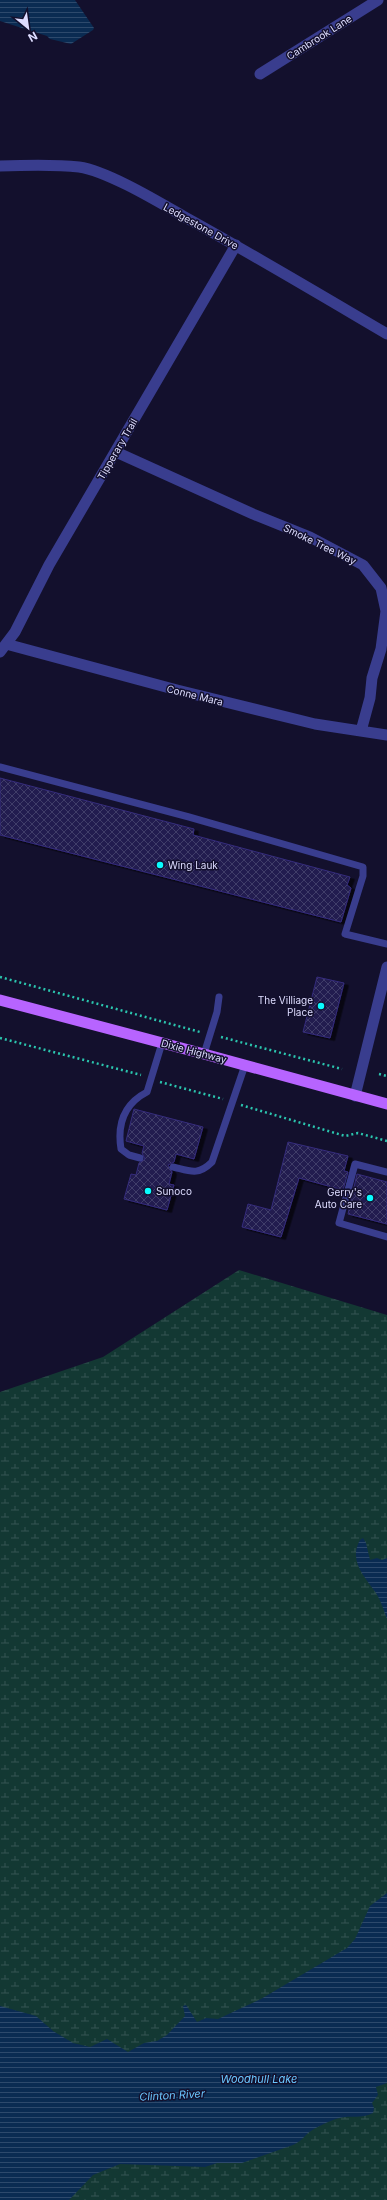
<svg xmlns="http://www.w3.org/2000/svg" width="387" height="2200" font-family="Inter,sans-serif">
<defs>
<pattern id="wetland-marsh" width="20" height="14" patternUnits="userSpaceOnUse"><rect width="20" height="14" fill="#133833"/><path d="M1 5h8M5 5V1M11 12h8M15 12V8" fill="none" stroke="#355452"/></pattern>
<pattern id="water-rules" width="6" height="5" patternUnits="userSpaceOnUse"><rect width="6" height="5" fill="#0a2b52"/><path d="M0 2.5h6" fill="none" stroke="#2d496c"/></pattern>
<pattern id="building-cross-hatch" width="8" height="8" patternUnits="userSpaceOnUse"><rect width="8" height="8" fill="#211b4f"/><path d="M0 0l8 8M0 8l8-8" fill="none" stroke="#413c69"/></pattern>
<filter id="shadow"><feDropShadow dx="4.5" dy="2.5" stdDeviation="0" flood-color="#0009"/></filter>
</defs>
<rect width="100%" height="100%" fill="#13102d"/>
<path fill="url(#wetland-marsh)" d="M239,1270L387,1315V2200H0V1392L103,1357Z"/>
<path fill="url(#water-rules)" d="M0,0H75L94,28L93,30L71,44L50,39L47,36L0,21Z
M363,1538L366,1543L370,1560L377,1558L382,1560L387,1558V1619C384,1611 381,1601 376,1593C365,1577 348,1561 360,1540Z
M387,1893V2083L376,2087L378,2095L372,2103L374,2108L373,2113C362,2119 350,2115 339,2118C329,2121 316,2127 308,2133C303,2138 300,2142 293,2145L242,2163H217L205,2167L120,2164L93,2175L69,2200H0V2006L36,2016L53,2031L73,2043L90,2047L107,2039L128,2052L144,2043L157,2041L167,2035L185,2016L183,2006L186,2005L197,2022L206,2018L218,2019L261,1999L347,1948L355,1939L370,1906Z"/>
<path fill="url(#building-cross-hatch)" stroke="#352c7c" filter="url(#shadow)" d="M0,778L194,829L193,835L350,877L347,885L351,888L341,922L0,835Z
M317,977L344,983L330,1038L303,1032Z
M134,1109L203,1127L194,1159L176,1154L174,1162L168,1165L172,1172L169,1184L174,1185L167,1210L124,1199L131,1174L136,1175L139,1163L145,1159L142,1153L144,1146L126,1141Z
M288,1142L348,1156L344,1171L348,1172L343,1190L299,1178L281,1237L242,1227L248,1204L271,1210Z
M357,1174L387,1182V1224L348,1214Z"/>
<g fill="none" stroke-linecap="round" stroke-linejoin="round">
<path stroke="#2bc5ae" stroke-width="2.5" stroke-dasharray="2 3" stroke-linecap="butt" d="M0,977L200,1032
M221,1037L342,1069
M0,1038L141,1075
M379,1074L387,1076
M160,1082L223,1099
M241,1105L345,1136L358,1133L387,1141"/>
<path stroke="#393d8e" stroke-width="7" d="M0,767L189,817L363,867V876L345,934L387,944
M204,1054L217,1012L219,997
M140,1158L129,1155L121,1149C117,1124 124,1104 147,1092L162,1043
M173,1167C190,1171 198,1176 212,1162L245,1065
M387,1172L355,1164L339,1223L387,1237"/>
<path stroke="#393d8e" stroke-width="11" d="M260,74L378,0
M0,166C26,165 53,164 79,167C107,171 157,201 183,216C252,254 319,294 387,334
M116,452L253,514L310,537L363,565L381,588L386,611L381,649L372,678L370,698L361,731
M6,644L177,690L315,724L387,735
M0,652L15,632L49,565L236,245
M355,1096L387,967"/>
<path stroke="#b764ff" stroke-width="11" d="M0,1000L204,1054L387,1104"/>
</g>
<g fill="#09fcff" stroke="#13102d" stroke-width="1.5">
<circle cx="160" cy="865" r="4"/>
<circle cx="321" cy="1006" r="4"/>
<circle cx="148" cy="1191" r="4"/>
<circle cx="370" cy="1198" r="4"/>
</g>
<g text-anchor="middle" stroke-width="3" stroke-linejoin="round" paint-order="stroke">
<g font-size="10" fill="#deddff" stroke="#13102d">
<text transform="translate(319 37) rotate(-32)" y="4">Cambrook Lane</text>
<text transform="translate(201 226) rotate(29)" y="4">Ledgestone Drive</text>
<text transform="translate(117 449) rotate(-60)" y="4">Tipperary Trail</text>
<text transform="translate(320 544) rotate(26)" y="4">Smoke Tree Way</text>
<text transform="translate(195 695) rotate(14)" y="4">Conne Mara</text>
<text transform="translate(194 1051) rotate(15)" y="4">Dixie Highway</text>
</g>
<g font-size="10" fill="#deddff" stroke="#13102d" text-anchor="start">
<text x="168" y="869">Wing Lauk</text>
<text x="313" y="1004" text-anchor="end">The Villiage<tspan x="313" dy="12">Place</tspan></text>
<text x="156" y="1195">Sunoco</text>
<text x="362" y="1196" text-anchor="end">Gerry's<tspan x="362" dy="12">Auto Care</tspan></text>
</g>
<g font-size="11" font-style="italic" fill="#6bc7ff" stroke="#13102d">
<text x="259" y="2083">Woodhull Lake</text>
<text transform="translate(172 2095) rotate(-3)" y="4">Clinton River</text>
</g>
</g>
<g transform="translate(28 28) rotate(151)" stroke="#13102d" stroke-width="3" paint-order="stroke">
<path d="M0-3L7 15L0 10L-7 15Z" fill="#deddff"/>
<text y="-6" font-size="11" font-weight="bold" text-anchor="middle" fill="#deddff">N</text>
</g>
</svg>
